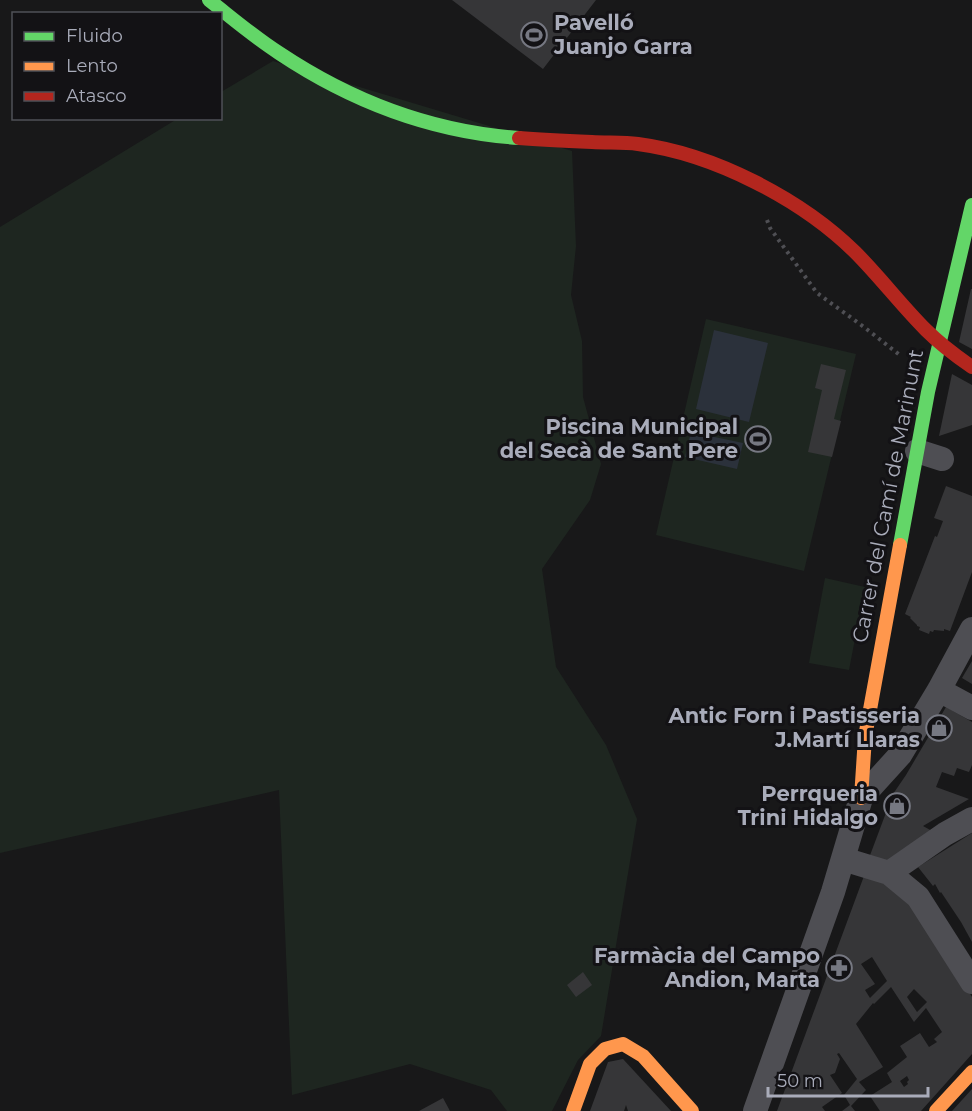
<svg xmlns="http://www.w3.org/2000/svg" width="972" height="1111" font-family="Montserrat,sans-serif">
<rect width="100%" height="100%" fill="#181819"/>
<path fill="#1e2620" d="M273,61L572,151L576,246L571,295L582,341L583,397L601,464L590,500L542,569L556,667L606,745L637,819L601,1036L578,1060L552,1111H507L491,1090L410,1064L292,1095L279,790L0,853V227L177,119L220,118L221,92Z
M706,319L856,354L804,571L656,535Z
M825,578L865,587L849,670L809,663Z"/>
<path fill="#2b313b" d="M714,330L768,343L749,422L696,409Z
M691,432L743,443L737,469L685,457Z"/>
<path fill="#363638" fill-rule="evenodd" d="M452,0H596L543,69Z
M971,289H972V349L959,342Z
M821,364L846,370L834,419L841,421L832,457L808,452L822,390L815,388Z
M952,374L972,385V425L939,436Z
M946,486L972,496V572L950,631L944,629V631L934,630L933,632L930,631L929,634L919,630L920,627L917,626V625L910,618L911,617L905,614L935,536L937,537L943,521L934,518Z
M972,661V684L962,678Z
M946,707L972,722V765L969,772L957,768L954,776L942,772L936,787L969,799L923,826L932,831L887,864L869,858L893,794L906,775Z
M972,833V942L961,922L941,892L940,893L935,884L933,886L918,867Z
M864,876L892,886L907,899L958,973L972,997V1054L921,1111H880L870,1096L892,1082L887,1073L907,1057L900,1046L920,1033L929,1047L937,1042L934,1039L942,1032L926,1008L914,1022L891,987L874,1004L873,1003L856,1024L883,1067L859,1082L866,1090L851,1106L855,1111H842L850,1105L844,1095L857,1079L839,1053L837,1054L840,1059L835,1073L830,1075L842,1093L822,1107L825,1111H777ZM872,957L887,981L870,998L865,990L875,984L861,964ZM914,989L927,1002L917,1012L907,997ZM907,1076L909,1080L907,1082L908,1084L904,1087L900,1081Z
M583,972L592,985L576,997L567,985Z
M623,1059L671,1111H628L626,1105L624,1111H590L608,1062Z
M972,1089V1111H952Z
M443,1098L450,1111H419Z"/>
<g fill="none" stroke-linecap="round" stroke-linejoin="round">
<path stroke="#4f4f54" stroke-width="4" stroke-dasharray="3 4.5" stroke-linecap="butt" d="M767,220L770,228L817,293L864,327L901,356"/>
<path stroke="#4e4e53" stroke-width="24" d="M917,451L942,459
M939,690L972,708
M843,859L889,873L918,897L972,982
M889,873L945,834L972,819
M755,1111L833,892L861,798L900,755L939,690L972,629"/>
<path stroke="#63d668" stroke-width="14" d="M209,0C232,18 254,37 279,53C351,101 432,132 519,138
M900,545L928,392L972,205"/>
<path stroke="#ff974d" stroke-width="14" d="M861,798L865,737L900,545
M573,1111L590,1064L605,1049L623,1044L643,1056L692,1111
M936,1111L972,1072"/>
<path stroke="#b3261e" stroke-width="14" d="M519,138C544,140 568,141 592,142C608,143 623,142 638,144C714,154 801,199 855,252C880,277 901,305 926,330C940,344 956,356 972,367"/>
</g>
<defs>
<g id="stadium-ring" transform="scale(1.35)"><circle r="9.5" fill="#131215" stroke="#767882" stroke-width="1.5"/><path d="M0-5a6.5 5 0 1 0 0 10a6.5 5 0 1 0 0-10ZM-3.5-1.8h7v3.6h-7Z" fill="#767882"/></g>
<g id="shop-ring" transform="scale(1.35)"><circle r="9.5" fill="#131215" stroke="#767882" stroke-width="1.5"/><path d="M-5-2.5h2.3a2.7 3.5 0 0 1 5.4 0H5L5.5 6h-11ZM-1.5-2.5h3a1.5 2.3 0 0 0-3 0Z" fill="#767882"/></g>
<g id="pharmacy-ring" transform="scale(1.35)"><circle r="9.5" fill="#131215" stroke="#767882" stroke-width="1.5"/><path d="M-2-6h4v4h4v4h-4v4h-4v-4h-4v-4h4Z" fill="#767882"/></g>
</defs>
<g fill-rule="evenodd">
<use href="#stadium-ring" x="534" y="35"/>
<use href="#stadium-ring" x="758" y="439"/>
<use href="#shop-ring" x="939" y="728"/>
<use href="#shop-ring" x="897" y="806"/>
<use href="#pharmacy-ring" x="839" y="968"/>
</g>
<g text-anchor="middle" stroke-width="6" stroke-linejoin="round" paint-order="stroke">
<g font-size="21" font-weight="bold" fill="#a9acba" stroke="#131215" text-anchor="end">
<text x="554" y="30" text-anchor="start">Pavelló<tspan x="554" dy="24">Juanjo Garra</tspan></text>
<text x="738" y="434">Piscina Municipal<tspan x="738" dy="24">del Secà de Sant Pere</tspan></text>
<text x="920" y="723">Antic Forn i Pastisseria<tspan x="920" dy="24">J.Martí Llaras</tspan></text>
<text x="878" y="801">Perrqueria<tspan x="878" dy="24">Trini Hidalgo</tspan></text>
<text x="820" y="963">Farmàcia del Campo<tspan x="820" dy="24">Andion, Marta</tspan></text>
</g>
<g font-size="21" fill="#a9acba" stroke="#131215">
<text transform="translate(888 496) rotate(-79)" y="7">Carrer del Camí de Marinunt</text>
</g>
</g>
<rect x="12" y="12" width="210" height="108" fill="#131215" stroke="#4f5057" stroke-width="1.5"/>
<rect x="24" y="32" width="30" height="9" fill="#63d668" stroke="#4f5057" stroke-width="1.5"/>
<text x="66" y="42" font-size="18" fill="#a9acba">Fluido</text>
<rect x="24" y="62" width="30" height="9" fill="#ff974d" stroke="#4f5057" stroke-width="1.5"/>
<text x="66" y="72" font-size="18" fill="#a9acba">Lento</text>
<rect x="24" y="92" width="30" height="9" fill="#b3261e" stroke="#4f5057" stroke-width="1.5"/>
<text x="66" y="102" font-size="18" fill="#a9acba">Atasco</text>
<path d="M768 1087v9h160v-9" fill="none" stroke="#a9acba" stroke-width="3"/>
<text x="777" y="1087" font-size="18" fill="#a9acba" stroke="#131215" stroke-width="4.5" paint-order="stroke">50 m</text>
</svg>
